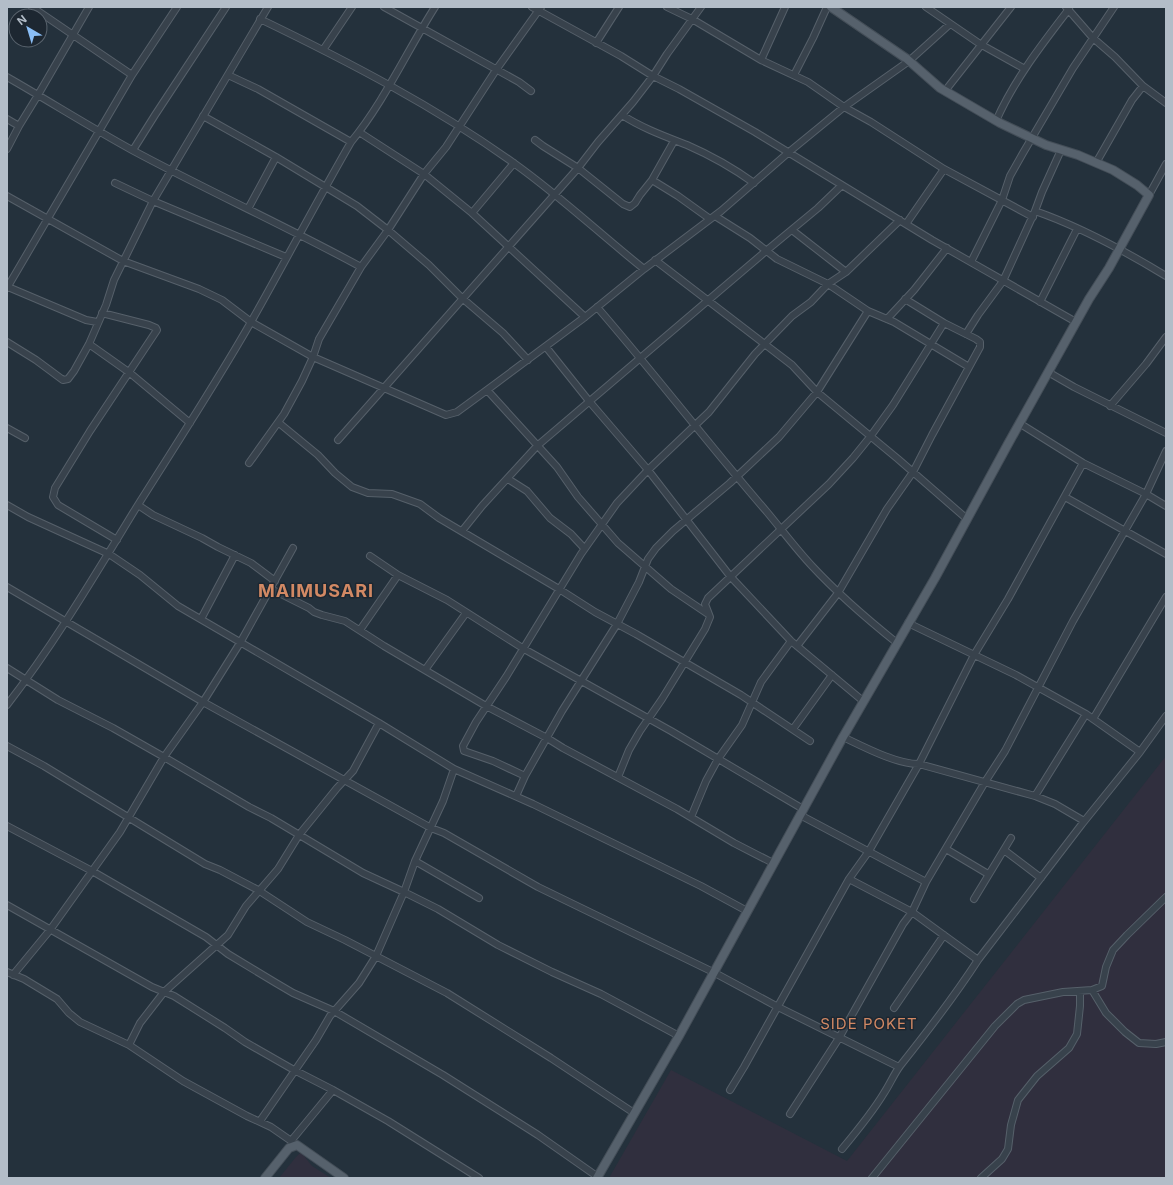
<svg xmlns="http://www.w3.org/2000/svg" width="1173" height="1185" font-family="Inter,sans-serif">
<rect width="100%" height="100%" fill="#24313c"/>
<path fill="#302f3e" d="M1166,756V1178H609L671,1070L847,1161Z
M301,1152L312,1166L331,1178H279L296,1157Z"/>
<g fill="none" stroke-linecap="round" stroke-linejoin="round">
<g stroke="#56606a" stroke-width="8">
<path id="minor" d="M32,7L132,75
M384,7L519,82L531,91
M532,7L621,56L653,76L679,89L755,132L932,240L1076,322
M667,7L692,19L761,60L808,82L844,107L871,122L944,169L1033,217
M926,7L980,44L1025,69
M1066,7L1093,38L1115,57L1143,86L1166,103
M260,19C347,61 436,107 515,164C560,196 600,234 644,269
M596,43L619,7
M323,50L352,7
M761,60L785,7
M228,75L258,89L351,142
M794,75L813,38L827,7
M7,77C49,101 90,127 132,150C208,191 286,226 361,267
M945,91L1011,7
M622,115C642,128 664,136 687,145C710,155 733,168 754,183
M203,116L276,157L357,206L388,230L429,265L462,298L503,333L528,360
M7,119L19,126
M996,121C1014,80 1042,44 1069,9
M359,132L424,174L472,213L585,317
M535,140L543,146L578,168L623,204L630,207L635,203L640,195L652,180L674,141
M7,149L19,126L38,95L89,7
M133,150L155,115L226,7
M1096,163L1132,100L1143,86
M652,180L678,196L710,219
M115,183L153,201L286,257
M1149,195L1166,164
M7,196L123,261L199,289L222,300L251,322L313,357L446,415L457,412L487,390L585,317L644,269L721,211L789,152L844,107L909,61L950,24
M248,209L276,157
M1035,211C1081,227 1125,251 1166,276
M472,213L514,163
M715,216L750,238L777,259L828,284L868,311L894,322L969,367
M906,224L944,169
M792,230L846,272
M655,260L792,365L817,392L898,459L967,519
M971,262L1002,200L1010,176L1023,153L1073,68L1114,7
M8,287L86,320L97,322
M7,288L132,75L177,7
M1040,302L1077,229
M597,307C655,374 709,445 767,512C782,530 796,549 812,566C838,594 867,619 897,643
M102,313L149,325L156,328L157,330L90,431L55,488L53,497L58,505L117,540
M887,319L914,290L947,248
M966,334L978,315L1003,281L1035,211L1042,192L1061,150
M7,342L36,360L63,380L68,379L74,371L89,344L106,305L114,280L153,201L268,7
M89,344L130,373L190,423
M546,347L589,401L648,470L730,576L791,641L863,701
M1048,372L1074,387L1166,433
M487,390L557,467L578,497L618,543L671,589L708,614
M1110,406L1146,364L1166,337
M279,423L318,455L335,473L352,487L368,493L392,494L420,504L439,518L559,589L595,612L636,634L741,695L810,741
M1019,423L1083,463L1146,494L1166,506
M7,428L25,438
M338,440L578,168L598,142L633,102L653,76L667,54L701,7
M249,463L284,414L302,381L313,357L319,339L361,267L388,230L424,174L446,147L496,70L541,7
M508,479L527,491L550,518L571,534L584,548
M1065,497L1166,554
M7,505L28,517L109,554L140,575L178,606L379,723L454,769L533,804L701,886L747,911
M138,505L153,515L202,538L218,547L251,563L275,581
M462,531L482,506L537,446L766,251L818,208L841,186
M370,556L398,575L447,600L524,649L671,731L803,809
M7,587L203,702L431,828L444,833L538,887L713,972L778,1007L899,1067
M271,589L309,608L314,612L322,615L345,621L384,646L486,706L547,738L563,748L677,809L734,843L773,863
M201,619L235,555
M908,623L1016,675L1086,714L1140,752
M360,630L398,575
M797,646L838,593L887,509L913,472L932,435L980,347V342L976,339L944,323L905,299
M7,668L58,700L113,728L164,757L249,807L271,818L363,873L404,892L438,909L498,945L552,972L601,994L679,1036
M425,670L466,613
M7,705C55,643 95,575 136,508C175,446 215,385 251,322C285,262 317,201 351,142C384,102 407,51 435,7
M1093,719L1166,597
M793,729L832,675
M843,737C864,747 896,764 919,764L1035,796L1055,804L1084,821
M7,746L44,766L205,864L220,870L258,890L307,922L345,940L447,993L551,1058L634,1113
M525,776L493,761L464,751L463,746L476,722L506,677L581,554L617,503L648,470L709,412L755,354L792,316L811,302L828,284L846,272L900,220
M618,777L629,750L640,731L662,699L705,629L710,617L705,604L708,598L829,484L853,458L870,437L893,405L944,323
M516,796L525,776L562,711L617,624L639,582L648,559L656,548L673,531L730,483L779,437L817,392L868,311
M1035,796L1086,714
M800,815L926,882
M691,817L706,781L718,759L742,725L761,682L791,641
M7,826L92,871L206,937L228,954L276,983L293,993L334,1011L443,1075L538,1135L598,1177
M946,849L988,874
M1004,850L1041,878
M415,861L479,898
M849,879L869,851L919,764L974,655L1008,599L1083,463
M974,899L1011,838
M7,905L152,987L174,996L225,1028L245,1042L294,1070L333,1090L388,1121L479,1178
M7,972L24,979L57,999L69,1013L80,1022L129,1045L183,1081L247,1116L271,1127L297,1145
M13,975L50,930L120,832L164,757L203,702L240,643L293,548
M1092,990L1106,1013L1125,1032L1139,1043L1156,1044L1166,1042
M894,1008L944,935
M129,1045L140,1023L164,992L228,935L246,906L278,869L299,835L337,788L353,771L379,723
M730,1090L744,1067L849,879L912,912L978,960
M790,1114L839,1038L903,924L912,912L926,882L985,782L1005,751L1073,621L1146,494L1166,451
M260,1121L316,1040L330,1016L359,983L376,956L404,892L415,861L443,801L454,769
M291,1141L333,1090
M842,1149C857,1131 872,1113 884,1093C890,1084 894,1074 900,1066C927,1032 954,997 978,960L1082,824L1140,752L1166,716
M872,1178L995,1026L1017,1004L1024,1000L1063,992L1092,990L1102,986L1106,967L1113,950L1127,935L1166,897
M981,1178L1002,1159L1008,1149L1011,1125L1018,1100L1037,1076L1069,1048L1077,1034L1080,1006V991"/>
</g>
<g stroke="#444e58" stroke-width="10">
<path id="major" d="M265,1178L289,1148L297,1145L344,1178
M597,1178L679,1036L843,737L935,578L1008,444L1089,299L1109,268L1149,195L1137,185L1113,170L1078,155L1046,145L1000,123L940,88L907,59L831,7"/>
</g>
<use href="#minor" stroke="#38424c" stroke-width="6"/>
<use href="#major" stroke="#56616c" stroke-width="8"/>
</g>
<g text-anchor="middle" stroke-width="3" stroke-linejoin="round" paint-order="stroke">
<g font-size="15" letter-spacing="1" fill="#d28964" stroke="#1d2731">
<text x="869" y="1029">SIDE POKET</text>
</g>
<g font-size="18" font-weight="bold" letter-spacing="1" fill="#d28964" stroke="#1d2731">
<text x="316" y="597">MAIMUSARI</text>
</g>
</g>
<rect width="1173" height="1185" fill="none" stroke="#b3bdc8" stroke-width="16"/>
<g transform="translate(28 28) rotate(322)"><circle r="19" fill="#1d2731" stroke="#59636d"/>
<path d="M0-3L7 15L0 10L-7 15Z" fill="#8abef6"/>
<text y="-6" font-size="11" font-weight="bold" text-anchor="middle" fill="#b3bdc8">N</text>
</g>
</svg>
